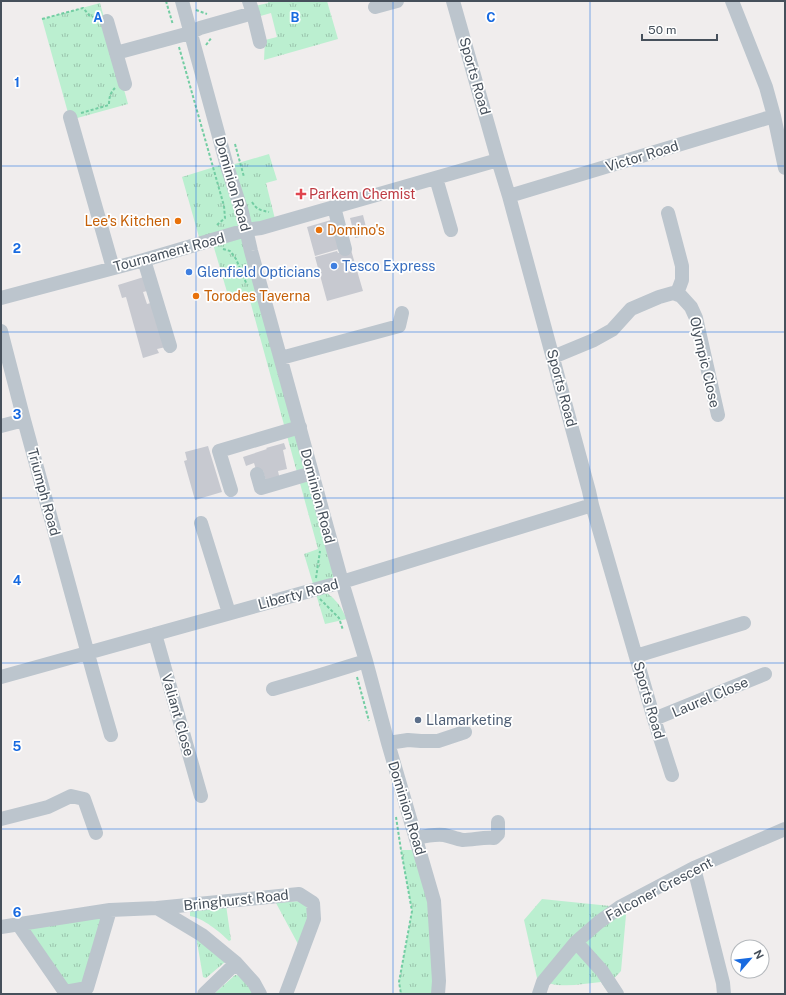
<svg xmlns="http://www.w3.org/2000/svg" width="786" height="995" font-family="'Public Sans',sans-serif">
<defs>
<pattern id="grass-tufts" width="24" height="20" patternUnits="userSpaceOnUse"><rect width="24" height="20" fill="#bbefd0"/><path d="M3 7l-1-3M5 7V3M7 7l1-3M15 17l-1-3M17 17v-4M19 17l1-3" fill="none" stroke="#9ac4ac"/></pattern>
</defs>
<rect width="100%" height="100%" fill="#f0eded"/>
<path fill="url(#grass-tufts)" d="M268,1H327L338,39L264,60L265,40L277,37L271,13L257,17L255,6L268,3Z
M100,3L128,104L70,120L42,19Z
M269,154L277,180L266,183L276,223L246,230L342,582L323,590C337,600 340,605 347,619L325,624L304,554L318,549L249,297L230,302L212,241L201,244L182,177L227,163L228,166Z
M401,850H420L434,901L438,994H401L399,982L412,911Z
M542,899L620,907L626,915L621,971L605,988L601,982C580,984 555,990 537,978L524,920Z
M300,901C317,909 303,931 298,944L276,903Z
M226,905L231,940L229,941C220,932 203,918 190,916V910Z
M110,910L87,988L65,992L18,924Z
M196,936L225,962L206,978L203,977Z
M235,975L245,976L256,994H214Z"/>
<path fill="#c7c9d0" d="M363,215L368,235L355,238L350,218Z
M331,220L339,249L315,256L307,227Z
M351,250L363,291L327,301L315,257L337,251L338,253Z
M147,276L151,290L143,292L147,304L154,302L166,347L157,349L159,353L143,358L126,297L122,298L118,285Z
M284,443L286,449L283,450L287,469L278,471L280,480L267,484L263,471L257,473L254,463L246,466L243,457L267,449L266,448Z
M208,446L222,492L195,500L184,461L187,460L185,452Z"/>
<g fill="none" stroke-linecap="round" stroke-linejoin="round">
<path stroke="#73cda3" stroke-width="2" stroke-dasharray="3 2" stroke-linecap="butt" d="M166,1L173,25
M196,10L207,14
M42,19L83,8L89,15L96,18
M206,45L212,37
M179,47L224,206L225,218L217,225
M81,113L109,105C109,98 110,93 115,88
M235,144L244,177
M252,202C257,210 260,210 269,212
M223,249L230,251L236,259L247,285
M223,278L242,273
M316,578L320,551
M320,599L339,618L343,630
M357,677L369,721
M396,817L401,850L412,911L399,982L401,994"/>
<path stroke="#bcc5cd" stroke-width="14" d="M182,1L227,166L242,212L251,251L342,582L366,661L388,743L434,901L439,981L438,994
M453,1L498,160L509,196L589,491L592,505L654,719L672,775
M732,1L766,87L774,116L785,168
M375,7L397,1
M253,13L260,42
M107,21L125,84
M116,53L190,33L200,28L253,13L249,1
M70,117L113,268
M436,178L451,230
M509,196L774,116
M334,207L345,249
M668,213L682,266V280L679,288L676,294
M144,260L170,346
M1,298L144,260L246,230L261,228L498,160
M1,331L24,420L94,676L111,735
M553,357L594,340L612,330L631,309L659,297L673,293L681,296L691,307L696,318L718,415
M281,358L399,326L402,313
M1,426L24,420
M257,474L261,488L312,473
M231,490L219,451L300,427
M201,523L229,613
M155,634L201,796
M636,656L744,623
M1,677L342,582L592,505
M273,689L311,678L366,661
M654,719L765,674
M388,743L408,740L421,741H438L465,732
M1,819L48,807L71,796L84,799L96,833
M416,838C425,836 435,834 444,835C450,836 456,839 463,840C473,840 483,837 494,838L498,834V822
M694,868L723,983L724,994
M157,908L299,894L313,903L314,919L286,994
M18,924L65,992L87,988L110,910
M1,927L110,910L157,908L202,935L236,963L254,983L260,994
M576,942L602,971L617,994
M204,994L236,963
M539,994L543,982L576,942L599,922L620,907L694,868L785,829"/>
</g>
<path fill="none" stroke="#186ae0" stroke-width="1" stroke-opacity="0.55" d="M196,1V994M393,1V994M590,1V994M1,166H785M1,332H785M1,498H785M1,663H785M1,829H785"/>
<path fill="#e0444e" stroke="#fff" stroke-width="1.5" d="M299 188h4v4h4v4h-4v4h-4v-4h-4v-4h4z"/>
<g fill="#e8710a" stroke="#fff" stroke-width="1.5">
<circle cx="178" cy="221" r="4"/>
<circle cx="319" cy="230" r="4"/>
<circle cx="196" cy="296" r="4"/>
</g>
<g fill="#3f7fe0" stroke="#fff" stroke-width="1.5">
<circle cx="334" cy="266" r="4"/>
<circle cx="189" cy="272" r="4"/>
</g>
<circle fill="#5c6f8a" stroke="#fff" stroke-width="1.5" cx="418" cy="720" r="4"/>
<g text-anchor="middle" stroke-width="3.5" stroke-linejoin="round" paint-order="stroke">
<g font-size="14" fill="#46505b" stroke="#fff">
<text transform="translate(475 76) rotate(74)" y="5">Sports Road</text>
<text transform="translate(642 156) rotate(-17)" y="5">Victor Road</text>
<text transform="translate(233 184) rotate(74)" y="5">Dominion Road</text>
<text transform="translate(169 252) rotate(-15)" y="5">Tournament Road</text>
<text transform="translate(705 362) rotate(77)" y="5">Olympic Close</text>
<text transform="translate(562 388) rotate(75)" y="5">Sports Road</text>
<text transform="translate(44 492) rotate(75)" y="5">Triumph Road</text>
<text transform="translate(318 496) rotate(75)" y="5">Dominion Road</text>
<text transform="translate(298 594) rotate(-15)" y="5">Liberty Road</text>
<text transform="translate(710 697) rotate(-23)" y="5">Laurel Close</text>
<text transform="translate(649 700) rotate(74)" y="5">Sports Road</text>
<text transform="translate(178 715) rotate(74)" y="5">Valiant Close</text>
<text transform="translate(407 808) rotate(73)" y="5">Dominion Road</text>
<text transform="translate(659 889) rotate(-28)" y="5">Falconer Crescent</text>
<text transform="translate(236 900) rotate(-6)" y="5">Bringhurst Road</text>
</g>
<g font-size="14" fill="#be3a42" stroke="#fff" text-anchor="start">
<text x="309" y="199">Parkem Chemist</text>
</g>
<g font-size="14" fill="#c56008" stroke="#fff" text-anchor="start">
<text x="170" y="226" text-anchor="end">Lee's Kitchen</text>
<text x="327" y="235">Domino's</text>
<text x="204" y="301">Torodes Taverna</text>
</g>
<g font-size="14" fill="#366cbe" stroke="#fff" text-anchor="start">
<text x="342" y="271">Tesco Express</text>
<text x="197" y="277">Glenfield Opticians</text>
</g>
<g font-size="14" fill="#4e5e75" stroke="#fff" text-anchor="start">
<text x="426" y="725">Llamarketing</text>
</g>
</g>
<g font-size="13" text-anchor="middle" font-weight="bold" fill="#186ae0" stroke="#fff" stroke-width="3.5" stroke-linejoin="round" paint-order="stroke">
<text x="98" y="22">A</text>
<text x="295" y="22">B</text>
<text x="491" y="22">C</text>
<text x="17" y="87">1</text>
<text x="17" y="253">2</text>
<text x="17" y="419">3</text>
<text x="17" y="585">4</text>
<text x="17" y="751">5</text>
<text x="17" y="917">6</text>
</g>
<rect width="786" height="995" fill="none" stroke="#46505b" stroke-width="4"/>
<g transform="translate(750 959) rotate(62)"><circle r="19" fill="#ffffff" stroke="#b5b9bd"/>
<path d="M0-3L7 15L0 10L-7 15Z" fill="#186ae0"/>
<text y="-6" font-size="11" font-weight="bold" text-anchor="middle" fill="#46505b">N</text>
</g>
<path d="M642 34v6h75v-6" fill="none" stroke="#46505b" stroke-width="2"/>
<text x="648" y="34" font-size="12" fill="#46505b" stroke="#ffffff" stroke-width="3" paint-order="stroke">50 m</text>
</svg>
